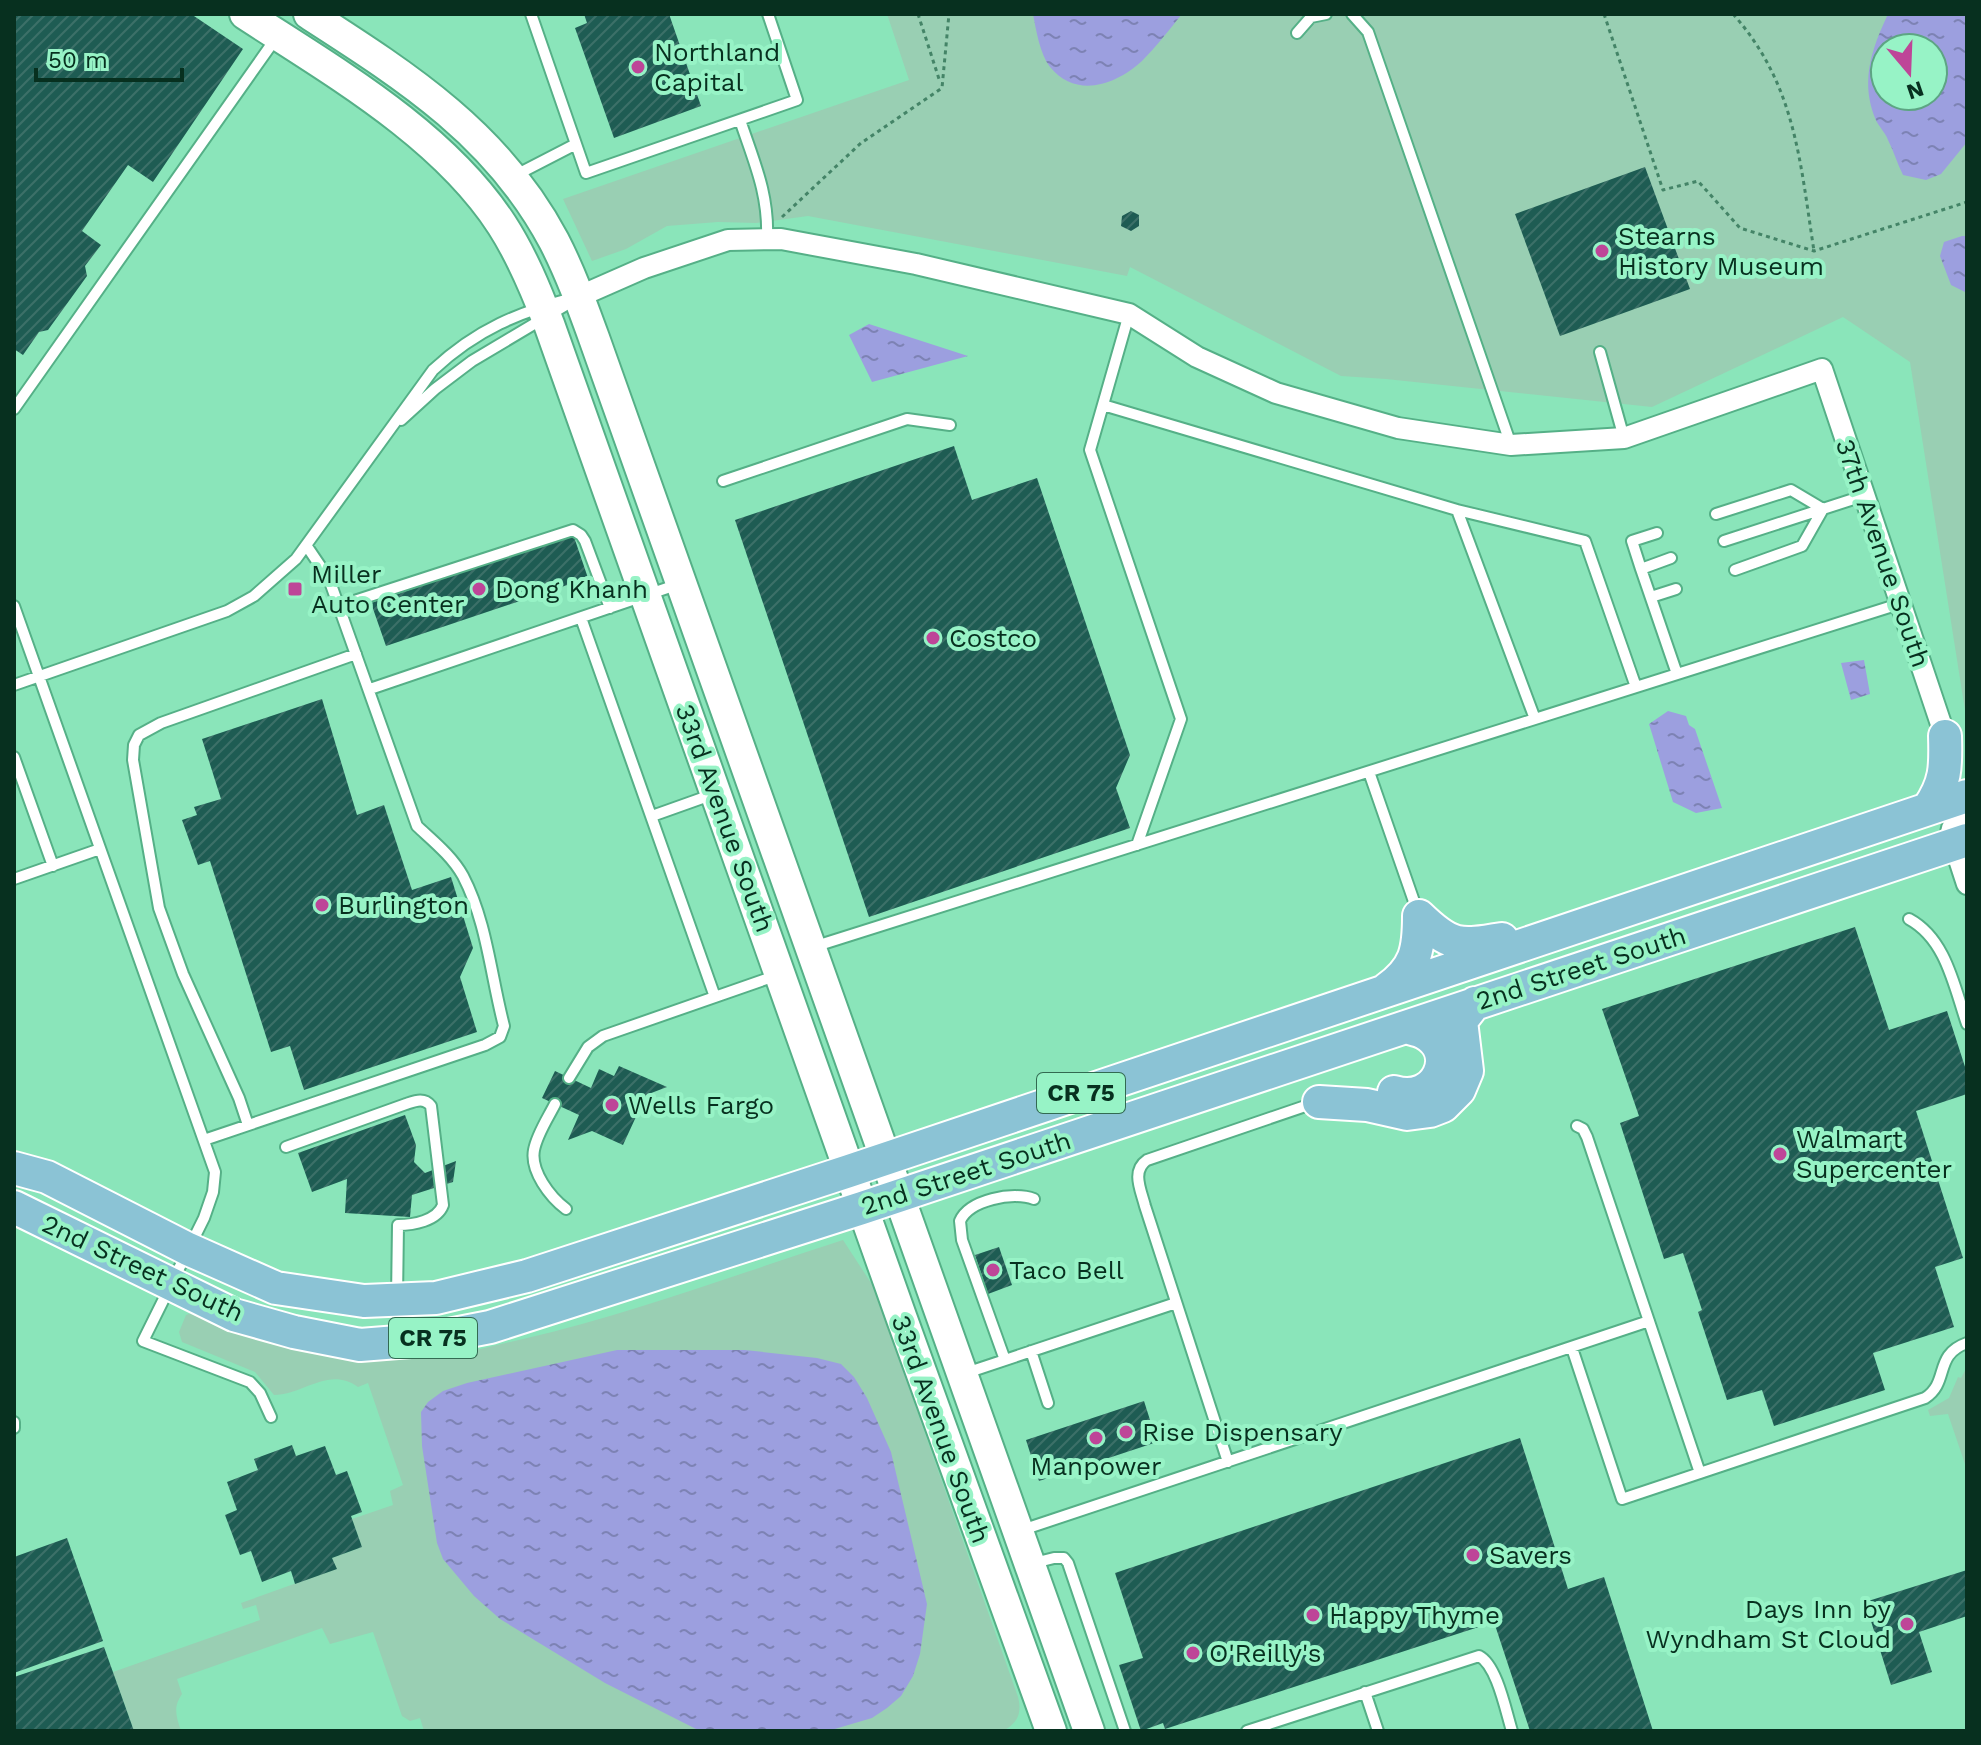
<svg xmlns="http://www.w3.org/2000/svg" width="1981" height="1745" font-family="'Work Sans',sans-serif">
<defs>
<pattern id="water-ripples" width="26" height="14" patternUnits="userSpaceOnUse" patternTransform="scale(2)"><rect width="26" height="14" fill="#9c9fdf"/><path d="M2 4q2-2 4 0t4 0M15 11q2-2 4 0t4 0" fill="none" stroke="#7d82b4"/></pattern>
<pattern id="building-hatch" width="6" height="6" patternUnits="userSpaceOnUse" patternTransform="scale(2)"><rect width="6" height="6" fill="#1e5c53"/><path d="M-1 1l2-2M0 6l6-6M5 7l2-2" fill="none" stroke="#3c7068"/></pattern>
</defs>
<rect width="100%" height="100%" fill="#8ae5ba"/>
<path fill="#99cfb3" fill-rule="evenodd" d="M887,14H1967V723L1910,362L1843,317L1652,407L1386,379L1341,376L1130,267L1127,276L808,216L756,223L718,222L667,226L626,249L592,261L563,199L909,80ZM1885,48H1933V96H1885Z
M843,1240L873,1286L1018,1697C1022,1713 1018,1723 1003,1731H424L420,1718L410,1721L402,1716L373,1632L330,1644L322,1628L177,1679L182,1694C173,1707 176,1716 181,1731H134L113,1672L260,1620L256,1605L243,1609L241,1603L336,1569L332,1558L362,1547L352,1519L393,1505L390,1491L403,1485L368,1383L358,1387C328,1366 304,1395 274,1395L255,1372L182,1342L179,1332L186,1315L191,1313C259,1341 329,1360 403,1359C444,1359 484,1348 523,1339C632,1314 737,1274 843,1240Z
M1967,1367V1470L1948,1414L1930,1416L1928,1410L1949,1398L1958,1377L1961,1378Z"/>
<path fill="url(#water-ripples)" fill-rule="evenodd" d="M1033,14H1182C1169,30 1156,47 1142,61C1116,85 1076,99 1050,67C1040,54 1036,30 1033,14Z
M1888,14H1967V142L1941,174L1926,180L1903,175C1897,163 1894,152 1888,140C1885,132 1878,126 1875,118C1860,81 1872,48 1888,14ZM1933,48V96H1885V48Z
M1962,236H1967V293L1951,285L1940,256L1944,242Z
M869,324L968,356L872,382L849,335Z
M1864,660L1870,694L1851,700L1841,663Z
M1668,711L1686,716L1689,725L1695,729L1722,808L1696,813L1673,802L1649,724Z
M617,1350H745L817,1358L841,1364L854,1377L867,1398L891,1452L927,1604L920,1654L913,1676L901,1696L887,1708L872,1718L828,1731H700L605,1683L500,1619L474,1596L443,1559L437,1543L422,1446L421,1412L428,1402L443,1391L467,1383Z"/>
<path fill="url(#building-hatch)" d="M14,14H191L243,49L153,182L128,165L82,231L101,245L85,266L87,276L48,330L39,332L23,355L14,349Z
M584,14H669L701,106L614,138L575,28L587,23Z
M1645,167L1690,289L1560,336L1515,214Z
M1131,211L1139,215V226L1131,231L1121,226L1122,216Z
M954,446L972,500L1037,478L1130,755L1116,788L1130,828L869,917L735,520Z
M573,534L588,578L386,646L371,603Z
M322,699L357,815L384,805L412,890L451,877L473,948L460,977L477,1032L304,1090L290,1046L271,1052L210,861L198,865L182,820L197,815L194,807L221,799L202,739Z
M1855,927L1889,1030L1947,1011L1967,1073V1094L1916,1111L1963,1258L1935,1267L1954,1327L1873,1353L1885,1390L1774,1426L1762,1390L1727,1400L1698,1312L1702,1310L1683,1253L1664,1259L1620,1123L1639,1116L1602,1009Z
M619,1066L667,1087L646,1095L623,1145L592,1131L568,1140L579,1115L542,1098L555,1071L591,1088L599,1069L614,1076Z
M405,1115L416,1145L414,1162L425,1173L456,1161L453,1182L412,1195L410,1217L345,1213L347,1179L312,1192L298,1153Z
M999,1247L1012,1285L988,1294L975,1255Z
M1144,1401L1157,1442L1039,1481L1026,1440Z
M1520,1438L1568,1589L1604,1577L1653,1731H1530L1494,1622L1165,1729L1163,1723L1141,1731L1119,1665L1143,1658L1115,1573Z
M292,1445L296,1456L325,1446L336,1475L347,1471L362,1512L351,1516L362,1547L332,1558L337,1569L295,1584L291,1571L262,1582L251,1551L240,1555L225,1515L237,1510L227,1482L258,1470L254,1459Z
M67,1538L103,1641L14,1673V1557Z
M1967,1570V1616L1919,1632L1932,1672L1891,1685L1865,1602Z
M104,1647L134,1731H14V1677Z"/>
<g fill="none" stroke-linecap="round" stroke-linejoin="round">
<g stroke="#55b087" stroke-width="14">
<path id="lane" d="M531,14L586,173L797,100L768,14
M1352,14L1368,32L1511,445
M1297,33L1311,17L1326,14
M740,120C754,162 769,194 767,239
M514,176L576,144
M1129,314L1090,450L1181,719L1137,845
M1600,352L1624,438
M1103,405L1457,510L1535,719
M14,409L276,38
M401,420L435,389L472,361L571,302
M723,481L907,419L950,425
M1457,510L1585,541L1636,687
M1716,514L1791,490L1823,509L1802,546L1735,570
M1724,541L1863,496
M1671,558L1641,569L1677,674
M1641,569L1632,541L1657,533
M1651,597L1676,589
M14,606L215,1172L213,1192L204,1218L143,1341L250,1382L260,1393L271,1417
M339,606L573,530L581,535L585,541L610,608
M581,618L715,997
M14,685L227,611L254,596L296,559L433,370C477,329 519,312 576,297
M370,689L679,584
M14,757L53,866
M1369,772L1418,913
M652,816L711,795
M14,879L100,849
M1909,919C1946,939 1954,986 1967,1024
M813,947L1899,604
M569,1078L588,1047L603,1036L775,976
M555,1104C548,1118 537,1134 534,1150C530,1171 550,1197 566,1209
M248,1125L239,1098L183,974L159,908L133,760L134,745L139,735L161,723L356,654
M1577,1126L1583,1129L1587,1137L1700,1473
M204,1140L485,1045L500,1037L504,1026C491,977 487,922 463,876C452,856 433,841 417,826L329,579L306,545
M286,1147L406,1104C415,1101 424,1097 431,1106L443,1205C437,1221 413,1225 398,1225L397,1298
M1572,1348L1622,1499L1925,1398C1950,1382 1933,1355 1967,1343
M1031,1351L1048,1403
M1005,1360L962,1240L960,1221C969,1200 1013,1191 1034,1199
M966,1373L1176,1303
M14,1422V1428
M1228,1462L1145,1206C1141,1190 1131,1171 1147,1160L1317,1102
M1019,1531L1649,1321
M1034,1563L1054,1558H1064L1068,1563L1125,1731
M1365,1692L1378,1731
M1247,1731L1479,1656C1497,1665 1506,1712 1512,1731"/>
</g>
<g stroke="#55b087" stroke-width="24">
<path id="street" d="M578,297L644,268L728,240L781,239L916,264L1129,314L1197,357L1276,393L1398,428L1511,445L1624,438L1822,369L1945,736
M1967,816C1957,821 1951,824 1951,835L1967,884"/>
</g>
<g stroke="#55b087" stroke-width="34">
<path id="secondary" d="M245,14C334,72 443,134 502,225C522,256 536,290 549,324L902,1319L1051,1731
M309,14C407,77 498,135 554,241C570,272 582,305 594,338L1089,1731"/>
</g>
<g stroke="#fff" stroke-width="36">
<path id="primary" d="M1928,809C1946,783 1946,767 1945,736
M1419,916C1451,947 1459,946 1502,939
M1387,989C1416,968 1419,950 1419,916
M1394,1092C1436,1105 1461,1053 1424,1033C1419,1030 1411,1029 1406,1027
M1319,1102L1367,1105L1407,1114L1430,1111L1443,1106L1459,1090L1467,1071L1461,1021L1475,1003
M14,1168L47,1177L188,1249L276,1288L364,1301L436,1298L527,1276L849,1171L1967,796
M14,1207L234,1315L294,1332L360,1345L423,1340L490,1327L862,1208L1967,840"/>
</g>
<path stroke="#448467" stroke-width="3" stroke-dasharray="4 4" stroke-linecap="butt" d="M918,14L940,82
M1604,14L1663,190L1698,181L1740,228L1814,251L1967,202
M1733,14C1796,85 1800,162 1814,251
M782,217L861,143L942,88L949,14"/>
<use href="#lane" stroke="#fff" stroke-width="10"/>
<use href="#street" stroke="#fff" stroke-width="20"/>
<use href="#secondary" stroke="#fff" stroke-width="30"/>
<use href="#primary" stroke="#8bc3d5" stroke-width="32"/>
</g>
<g fill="#be4598" stroke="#97f3c6" stroke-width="3">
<circle cx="638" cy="67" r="8"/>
<circle cx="1602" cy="251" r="8"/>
<rect x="287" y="581" width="16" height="16" rx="4"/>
<circle cx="479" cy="589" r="8"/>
<circle cx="933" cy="638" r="8"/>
<circle cx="322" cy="905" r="8"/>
<circle cx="612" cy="1105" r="8"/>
<circle cx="1780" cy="1154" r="8"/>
<circle cx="993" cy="1270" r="8"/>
<circle cx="1126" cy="1432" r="8"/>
<circle cx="1096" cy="1438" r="8"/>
<circle cx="1473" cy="1555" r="8"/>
<circle cx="1313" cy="1615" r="8"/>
<circle cx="1907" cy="1624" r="8"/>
<circle cx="1193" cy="1653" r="8"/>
</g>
<g text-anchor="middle" stroke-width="8" stroke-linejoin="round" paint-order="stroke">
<g fill="#97f3c6" stroke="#326a51" stroke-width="2">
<rect x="1037" y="1073" width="88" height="40" rx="6"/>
<rect x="389" y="1318" width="88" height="40" rx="6"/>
</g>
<g font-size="24" font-weight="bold" fill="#07301f">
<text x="1081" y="1101">CR 75</text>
<text x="433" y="1346">CR 75</text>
</g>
<g font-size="26" fill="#07301f" stroke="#97f3c6" text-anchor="start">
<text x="654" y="61">Northland<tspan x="654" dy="30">Capital</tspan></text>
<text x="1618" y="245">Stearns<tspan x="1618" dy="30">History Museum</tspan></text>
<text x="311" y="583">Miller<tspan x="311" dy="30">Auto Center</tspan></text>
<text x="495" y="598">Dong Khanh</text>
<text x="949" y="647">Costco</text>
<text x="338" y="914">Burlington</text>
<text x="628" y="1114">Wells Fargo</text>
<text x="1796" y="1148">Walmart<tspan x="1796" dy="30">Supercenter</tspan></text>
<text x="1009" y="1279">Taco Bell</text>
<text x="1142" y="1441">Rise Dispensary</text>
<text x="1096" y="1475" text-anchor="middle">Manpower</text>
<text x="1489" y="1564">Savers</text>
<text x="1891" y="1618" text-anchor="end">Days Inn by<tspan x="1891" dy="30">Wyndham St Cloud</tspan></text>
<text x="1329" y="1624">Happy Thyme</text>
<text x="1209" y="1662">O'Reilly's</text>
</g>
<g font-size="26" fill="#07301f" stroke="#97f3c6">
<text transform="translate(1883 553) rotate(71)" y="9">37th Avenue South</text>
<text transform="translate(725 818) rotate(70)" y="9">33rd Avenue South</text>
<text transform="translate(1581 968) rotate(-18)" y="9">2nd Street South</text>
<text transform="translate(966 1173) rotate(-18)" y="9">2nd Street South</text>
<text transform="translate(143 1268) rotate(25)" y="9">2nd Street South</text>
<text transform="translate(941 1429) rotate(70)" y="9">33rd Avenue South</text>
</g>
</g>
<rect width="1981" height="1745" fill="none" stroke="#07301f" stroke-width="32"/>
<g transform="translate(1909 72) rotate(161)"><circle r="38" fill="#97f3c6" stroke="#5da583" stroke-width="2"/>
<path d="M0-6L14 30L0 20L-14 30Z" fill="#be4598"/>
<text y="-12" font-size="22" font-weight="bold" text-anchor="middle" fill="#07301f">N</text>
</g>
<path d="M36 68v12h146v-12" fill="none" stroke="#07301f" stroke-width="4"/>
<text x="48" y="68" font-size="24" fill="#07301f" stroke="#97f3c6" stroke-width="6" paint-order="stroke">50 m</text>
</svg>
